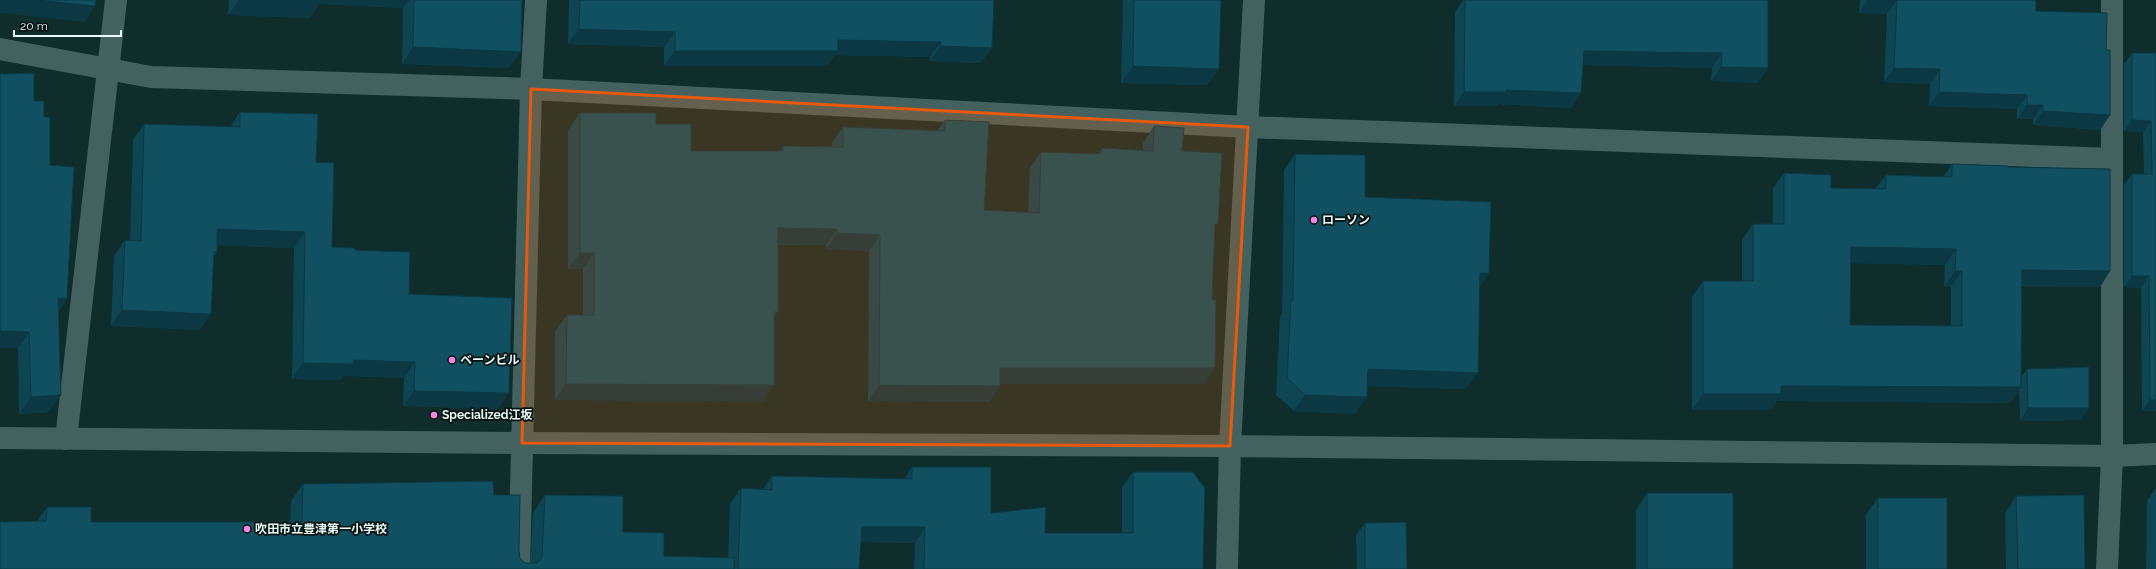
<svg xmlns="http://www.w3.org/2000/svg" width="2156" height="569" font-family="Raleway,'Noto Sans JP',sans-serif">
<rect width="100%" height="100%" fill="#0e2d2b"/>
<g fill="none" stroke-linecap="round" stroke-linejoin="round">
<path stroke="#43625f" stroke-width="22" d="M0,49L151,77L531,89L1248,127L2112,159
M66,439L116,0
M519,569L531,89L536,0
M2107,569L2112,456V0"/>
<path stroke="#43625f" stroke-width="22" d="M0,438L522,443L1230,446L2112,456L2156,454
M1227,569L1230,446L1254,0"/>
</g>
<path fill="#0e4553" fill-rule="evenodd" d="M229,0H522L509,68L402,64L403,8L319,4L310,18L228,15Z
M569,0H994L981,63L930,61V57L835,55L827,66H664V47L568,44Z
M1123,0H1221L1219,69L1207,85L1121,83Z
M1463,0H1768L1758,83L1711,81L1712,68L1583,65L1581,93L1571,108L1498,104L1496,106H1454L1455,12Z
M1860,0H2036V11L2106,50L2110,115L2100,130L2033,125V119H2017V109L1929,106L1930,84L1884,82L1887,14L1859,13Z
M2132,53H2156V411H2142L2141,288L2124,287V185L2132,174H2144L2143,132L2124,131V64Z
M0,74L34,101L44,117L67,299L59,311L49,412L19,414L18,348H0Z
M240,112L316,162L332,247L355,250L409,294L509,393L497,409L403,406L404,378L344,376L341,380L292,379L294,248L217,245V252L214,256L211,314L200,330L111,326L114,256L125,240H130L133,140L144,124L230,127Z
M580,113L656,124L691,151H780L783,146L832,147V143L843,127L938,130L945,120L984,210L1028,212L1030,168L1041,152L1098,154L1102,148L1143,150V143L1154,126L1182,151L1215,227L1212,300L1215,368L1204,384H1000L989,402L868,401L869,251L826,249V245H778L774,318V385L763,401L555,400V331L567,315H583V269H568V130Z
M1295,154L1489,273L1480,286L1466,389L1367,386L1355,414L1294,411L1276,395L1280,316L1282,314L1284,170Z
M1952,164L2008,167L2110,271L2100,287L2021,286V378L2027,369L2081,420L2020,421L2019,390L2010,403L1777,401L1771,410H1692V297L1703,281H1742V240L1753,224H1773V188L1784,173L1831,188L1875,189L1886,175L1943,177ZM1851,263L1945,265L1944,287H1951V326L1850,325Z
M912,467L991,513L1045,533H1122V487L1133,472L1203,569H914L915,543L861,542L859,569H0L37,521L47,507L91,522H290L291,501L303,484L494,495L519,551L520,558L525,563H530L533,513L545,495L623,532L664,556L728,558L730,504L741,488L763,489L772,476L904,479Z
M2156,488V569H2146L2147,501Z
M1647,493L1733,569H1636V510Z
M2016,496L2085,569H2006L2005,513Z
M1878,498L1947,569H1866V514Z
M1365,523L1407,569H1357L1356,535Z"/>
<path fill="#0b3843" d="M0,0H35L95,6L85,22L0,13Z
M239,0H409L403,8L319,4L310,18L228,15Z
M1868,0H1897L1887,14L1859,13Z
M579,29L675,32L664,47L568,44Z
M838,40L941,42L930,57L835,55L827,66H664L675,51Z
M940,46L992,48L981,63L930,61Z
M413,47L521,52L509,68L402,64Z
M1584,51L1722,53L1712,68L1573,65Z
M1133,66L1219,69L1207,85L1121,83Z
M1721,67L1768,68L1758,83L1711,81Z
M1894,68L1940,69L1930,84L1884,82Z
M1506,90L1581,93L1571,108L1498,104L1496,106H1454L1464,92Z
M1939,92L2027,95L2017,109L1929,106Z
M2027,105H2043L2033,119H2017Z
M2043,111L2110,115L2100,130L2033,125Z
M2132,120L2151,121L2143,132L2124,131Z
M778,228L837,229L826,245L767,244Z
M217,229L305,232L294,248L206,245Z
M837,233L880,235L869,251L826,249Z
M1851,247L1956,249L1945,265L1840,263Z
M580,253H594L583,269H568Z
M2022,270L2110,271L2100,287L2011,285Z
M1955,271H1962L1951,287H1944Z
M1480,273H1489L1477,290Z
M2132,276H2149L2141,288L2124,287Z
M58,298L67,299L55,316Z
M122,310L211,314L200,330L111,326Z
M774,312H778L767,328Z
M0,331L29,332L18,348H0Z
M353,360L415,362L404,378L344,376L341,380L292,379L303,363Z
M1000,368H1215L1204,384H989Z
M1368,369L1478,373L1466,389L1356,386Z
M566,384L774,385L763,401L555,400Z
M879,385L1000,386L989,402L868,401Z
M1781,386L2021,387L2010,403L1777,401L1771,410H1692L1703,394Z
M414,391L509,393L497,409L403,406Z
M61,395L49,412L19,414L31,397Z
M1305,395L1367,397L1355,414L1294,411Z
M2150,400H2156V411H2142Z
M2028,408H2089L2081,420L2020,421Z
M862,527H925L915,543L851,542Z"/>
<path fill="#105060" stroke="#0b3843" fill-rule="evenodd" d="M35,0H96L95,6Z
M282,0H321V1Z
M414,0H522L521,52L413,47Z
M580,0H994L992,48L940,46L941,42L838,40V51H675V32L579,29Z
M1134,0H1221L1219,69L1133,66Z
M1465,0H1768V68L1721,67L1722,53L1584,51L1581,93L1506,90V92H1464Z
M1896,0H2036V11L2107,13L2106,50H2110V115L2043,111V105H2027V95L1939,92L1940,69L1894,68L1897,0Z
M2132,53H2156V400H2150L2149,276H2132V174H2152L2151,121L2132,120Z
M34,73V101H44V117H50V165L74,167L67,299L58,298L61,395L31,397L29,332L0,331V74Z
M240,112L318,114L316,162L334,163L332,247L355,248V250L410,252L409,294L512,298L509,393L414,391L415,362L353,360V364L303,363L305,232L217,229V252H214L211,314L122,310L125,240L141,241L144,124L240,127Z
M580,113H656V124H691V151H783V146L843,147V127L945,131V120L989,122L984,210L1039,213L1041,152L1102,154V148L1153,151L1154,126L1184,128L1182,151L1222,153L1218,224H1215L1212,300H1216L1215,368H1000V386L879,385L880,235L837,233V229L778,228V312H774V385L566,384L567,315H594V253H580Z
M1295,154L1365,155V197L1491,202L1489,273H1480L1478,373L1368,369L1367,397L1305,395L1287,378L1291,300H1293Z
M1952,164L2008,166V167L2110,169V271L2022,270L2021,387L1781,386V394H1703V281H1753V224H1784V173L1831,175V188L1886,189V175L1952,177ZM1851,247L1956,249L1955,271H1962V326L1850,325Z
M2089,367V408H2028L2027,369Z
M912,467H991V513L1046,507L1045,533H1133V472H1193L1205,488L1203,569H924L925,527H862L859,569H738L741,488L772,490V476L912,479Z
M493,481L494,495H520L519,551L520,558L525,563H537L542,558L545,495L623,496V532L664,533V556L734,558V569H0V522L46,521L47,507H91V522H302L303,484Z
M1647,493H1733V569H1647Z
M2084,495L2085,569H2018L2016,496Z
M1878,498H1947V569H1878Z
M1406,522L1407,569H1365V523Z"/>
<path fill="#e8590c" fill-opacity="0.2" stroke="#e8590c" stroke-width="3" stroke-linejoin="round" d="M531,89L1248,127L1230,446L522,443Z"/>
<g fill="#fd86e2" stroke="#061312" stroke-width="1.5">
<circle cx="1314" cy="220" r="4"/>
<circle cx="452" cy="360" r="4"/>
<circle cx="434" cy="415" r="4"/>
<circle cx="247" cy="529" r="4"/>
</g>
<g text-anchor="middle" stroke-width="3.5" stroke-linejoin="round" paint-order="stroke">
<g font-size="12" font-weight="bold" fill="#e8f9f8" stroke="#061312" text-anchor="start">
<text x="1322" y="224">ローソン</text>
<text x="460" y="364">ベーンビル</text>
<text x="442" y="419">Specialized江坂</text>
<text x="255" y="533">吹田市立豊津第一小学校</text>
</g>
</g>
<path d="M14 30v6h107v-6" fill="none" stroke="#e8f9f8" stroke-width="2"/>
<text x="20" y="30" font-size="12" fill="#e8f9f8" stroke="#061312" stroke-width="3" paint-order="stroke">20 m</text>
</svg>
